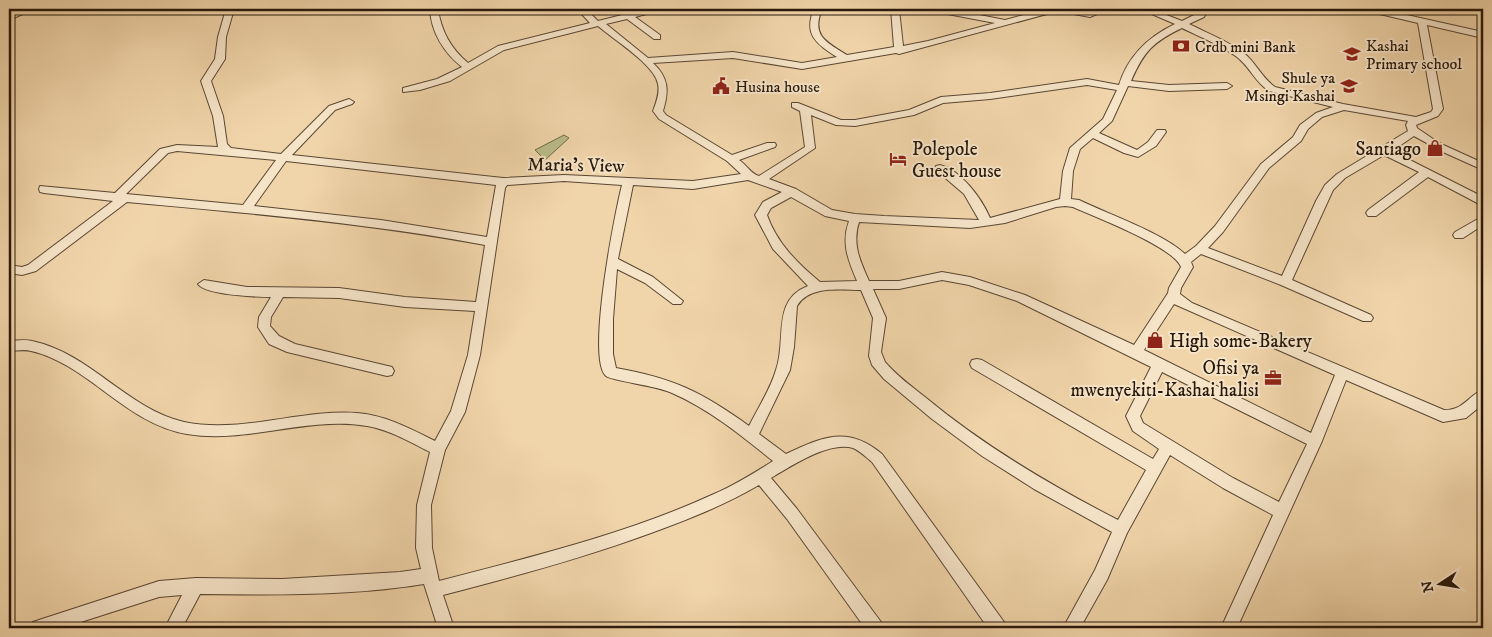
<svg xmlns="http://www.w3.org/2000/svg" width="1492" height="637" font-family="'IM FELL DW Pica',serif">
<rect width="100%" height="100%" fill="#f1d5aa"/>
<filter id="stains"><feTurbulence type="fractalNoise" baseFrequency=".004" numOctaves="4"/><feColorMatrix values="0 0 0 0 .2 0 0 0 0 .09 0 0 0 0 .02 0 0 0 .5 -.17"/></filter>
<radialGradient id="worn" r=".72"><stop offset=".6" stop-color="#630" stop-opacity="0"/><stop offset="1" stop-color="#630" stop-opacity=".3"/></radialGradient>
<path fill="#babd88" stroke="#716a4a" d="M564,135L569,138L545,160L535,150Z"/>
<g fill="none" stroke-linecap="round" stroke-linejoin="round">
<g stroke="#5a4733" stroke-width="2">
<path id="minor" d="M23,9H34L9,20V14Z
M226,9H234L226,37L225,59L211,81L223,116L227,144L231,148L281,154L329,106L349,99L354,102L352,104L335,110L292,155L503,178L564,175L693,181L741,174L727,161L659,119L653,111C656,103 660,93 658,84C655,65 613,39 598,26L504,50L450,81L420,90L403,92V88L437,79L462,67C444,53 431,32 430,9H438C441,31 451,49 468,63L498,46L590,23L577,9H586L598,21L646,9H659L658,11L635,17L660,35V39H654L627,19L606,24L648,58L733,52L802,63L837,57C817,44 803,35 814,9H822C811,36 826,42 847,55L894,47L891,9H899L903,46L928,41L995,23L937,12L933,9H949L1005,20L1046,9H1074L1089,11L1097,9H1109L1090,17L1058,11L899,54L896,53L802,69L733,58L653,63C669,78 669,91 663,111L666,115L732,155L767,143H775L776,145L775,147L739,160C747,165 750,173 759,176L805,147L800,111L792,107V103H798L841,120H855L909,110L941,97L990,93L1087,79L1119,85C1128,56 1148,37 1175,24L1140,9H1151L1182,21L1198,13L1201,9H1209L1204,17L1189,24C1207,33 1228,41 1244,53C1256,63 1262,78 1275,87L1343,104L1416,117L1431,112L1433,109L1418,23L1367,11L1366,9H1380L1483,32V38L1427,25L1443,109L1438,116L1416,125L1417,128L1439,143L1483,163V170L1443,152L1414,136L1392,151L1483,197V206L1428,177L1376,216H1368L1366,213L1368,210L1419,172L1384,155L1345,178L1333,190L1292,280L1371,315L1373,318L1371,321H1363L1281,285L1201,254L1191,262L1193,267L1181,288L1180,294L1192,303L1444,410C1465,410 1467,396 1483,390V404L1466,418L1443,422L1346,380L1322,441L1237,628H1221L1273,515L1223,488L1170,455L1127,533L1107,580L1080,628H1063L1095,570L1112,532L1034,489L982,456L932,419L884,379L872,365L869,356L873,318L861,290C840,290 809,285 797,306L794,347L790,370L759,434L786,454C822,437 848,425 882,454L1004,622L1006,628H988L872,462C866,457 860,451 853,448C829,441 791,466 771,478L797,509L881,622L883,628H865L787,519L759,485C725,505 689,519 651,533C583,558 513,577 443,595L454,628H438L424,584C350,596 274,595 200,594L182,628H165L182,595L159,597L62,628H31L33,622L39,620L159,581L196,578L282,579L400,572L421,569L416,548L417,505L430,452C410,442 390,430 367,426C307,416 247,444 187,434C126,424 88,364 31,351C24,349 16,351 9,351V341C16,341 24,339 32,341C90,353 127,409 184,422C241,434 300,409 357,413C385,415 411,429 435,441L451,411L468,355L475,311L405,307L339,298L283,297L271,317L270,326L279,336L295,344L392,367L394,371L392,375L387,376L287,352L269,344L258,327L259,317L271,297C257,297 205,295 198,284L204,280L247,287L339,288L405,297L476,302L485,245C367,223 247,213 127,202L36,271L22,275L9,273V265L22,267L28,265L113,201L44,193L40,192L39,189L40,186L115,193L160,149L177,145L218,147L213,116L201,81L215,59L218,37ZM1182,28C1200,37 1221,45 1237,57C1250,67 1255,82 1269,91L1333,107L1316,113L1300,125L1293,137L1261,164L1215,226L1196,246L1185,254C1163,233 1108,214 1079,200L1071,199L1073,171L1080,149L1093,138L1124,153L1138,157L1156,146L1166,132L1165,130H1157L1148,142L1137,150L1099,133L1112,121L1128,86L1169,91L1227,89L1232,86L1227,83L1169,85L1131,81C1144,51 1153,42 1182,28ZM1087,85L1117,90L1103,119L1070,148L1063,171L1060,199L990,218C982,199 961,170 940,165L936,166L935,168L936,170L964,194L979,220L884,216L855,214L832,210L796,189L769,179L815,148L811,115L836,125L855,126L914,115L943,103L990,99ZM1344,110L1408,121L1406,125L1408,131L1337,174L1325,185L1316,201L1282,276L1208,248L1223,232L1269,168L1301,141L1308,129L1322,117ZM177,151L276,160L243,205L126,194L168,153ZM286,161L496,185L487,237L381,220L254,206ZM748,180L782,192L763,202L755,215L773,249L808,286C771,300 787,340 776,370C770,390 758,408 749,426C702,392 673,378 616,368L613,354V319L617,269L645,283L673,304H681L683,301L653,277L618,259L633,185L693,189ZM564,181L622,185C615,212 586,359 606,376C613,381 658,386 672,393C709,409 742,436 773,461C754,473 735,485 714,494C627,534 531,557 439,581L432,548L431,505L445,450L465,412L480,355L505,188L507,185ZM791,197L825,216L849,221C841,243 848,260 857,281L820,282C797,263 777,243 767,215L771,208ZM1065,206L1073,207C1095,217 1174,247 1181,267L1169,288L1168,293L1134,345L1025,295L970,277L942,272L899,281H869C860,261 852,244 859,222L970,228L1005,223L1056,207ZM942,280L969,285L1017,301L1151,367L1126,416L1133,431L1159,449L1153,459L982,360L977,359L972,360L970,364L972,368L1146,470L1118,520C1050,485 984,446 925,397C911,386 897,376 885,362L881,352L886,318L873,289H899ZM1174,304L1335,375L1311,433L1144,350ZM1162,372L1307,444L1279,502L1233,478L1143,423L1140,416Z
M1483,216V225L1463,238H1455L1453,235L1455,232Z"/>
</g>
<use href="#minor" fill="#f6e4c8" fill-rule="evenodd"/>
</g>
<defs>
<g id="bank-bare" transform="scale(1.35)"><path d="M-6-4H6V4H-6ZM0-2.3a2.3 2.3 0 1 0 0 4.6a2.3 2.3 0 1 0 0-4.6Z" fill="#8f2418" stroke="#f6e4c8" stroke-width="2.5" paint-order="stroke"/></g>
<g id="school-bare" transform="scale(1.35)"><path d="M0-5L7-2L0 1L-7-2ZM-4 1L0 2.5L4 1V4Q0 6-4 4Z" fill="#8f2418" stroke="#f6e4c8" stroke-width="2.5" paint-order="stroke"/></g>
<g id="civic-bare" transform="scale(1.35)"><path d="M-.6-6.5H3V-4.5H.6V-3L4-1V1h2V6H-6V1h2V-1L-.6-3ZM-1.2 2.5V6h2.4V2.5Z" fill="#8f2418" stroke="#f6e4c8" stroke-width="2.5" paint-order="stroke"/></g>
<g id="shop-bare" transform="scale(1.35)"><path d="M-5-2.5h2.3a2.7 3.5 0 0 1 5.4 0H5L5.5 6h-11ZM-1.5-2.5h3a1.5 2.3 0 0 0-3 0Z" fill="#8f2418" stroke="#f6e4c8" stroke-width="2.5" paint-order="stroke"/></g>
<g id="hotel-bare" transform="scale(1.35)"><path d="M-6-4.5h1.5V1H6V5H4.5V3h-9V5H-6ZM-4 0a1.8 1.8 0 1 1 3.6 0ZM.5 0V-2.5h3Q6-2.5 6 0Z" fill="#8f2418" stroke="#f6e4c8" stroke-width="2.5" paint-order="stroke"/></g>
<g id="office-bare" transform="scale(1.35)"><path d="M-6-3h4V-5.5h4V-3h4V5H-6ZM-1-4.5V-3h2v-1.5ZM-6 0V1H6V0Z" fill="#8f2418" stroke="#f6e4c8" stroke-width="2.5" paint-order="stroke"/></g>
</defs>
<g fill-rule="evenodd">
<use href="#bank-bare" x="1181" y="46"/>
<use href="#school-bare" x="1352" y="54"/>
<use href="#civic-bare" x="721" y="86"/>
<use href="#school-bare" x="1349" y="86"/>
<use href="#shop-bare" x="1435" y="148"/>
<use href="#hotel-bare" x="898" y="159"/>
<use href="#shop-bare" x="1155" y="340"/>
<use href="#office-bare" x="1273" y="378"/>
</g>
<g text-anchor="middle" stroke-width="4" stroke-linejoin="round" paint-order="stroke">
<g font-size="16" fill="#28180b" stroke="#f6e4c8" text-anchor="start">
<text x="1366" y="51">Kashai<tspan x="1366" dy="18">Primary school</tspan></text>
<text x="1195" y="52">Crdb mini Bank</text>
<text x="1335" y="83" text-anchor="end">Shule ya<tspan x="1335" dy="18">Msingi Kashai</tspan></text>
<text x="735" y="92">Husina house</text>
</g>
<g font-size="19" fill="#28180b" stroke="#f6e4c8" text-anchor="start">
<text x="912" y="155">Polepole<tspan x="912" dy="22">Guest house</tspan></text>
<text x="1421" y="155" text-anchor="end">Santiago</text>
<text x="1169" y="347">High some-Bakery</text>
<text x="1259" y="374" text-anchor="end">Ofisi ya<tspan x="1259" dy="22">mwenyekiti-Kashai halisi</tspan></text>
</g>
<g font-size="19" fill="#28180b" stroke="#f6e4c8">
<text transform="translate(576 164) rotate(1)" y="7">Maria's View</text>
</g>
</g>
<rect width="1492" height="637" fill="none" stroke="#f1d5aa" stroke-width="30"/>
<rect x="10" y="10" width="1472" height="617" fill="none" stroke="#28180b" stroke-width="2.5"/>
<rect x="15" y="15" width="1462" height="607" fill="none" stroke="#28180b"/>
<g transform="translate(1440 584) rotate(258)" stroke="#f6e4c8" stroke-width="4" paint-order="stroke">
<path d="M0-4L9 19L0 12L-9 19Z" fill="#28180b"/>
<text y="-8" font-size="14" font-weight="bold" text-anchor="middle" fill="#28180b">N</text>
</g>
<rect width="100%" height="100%" filter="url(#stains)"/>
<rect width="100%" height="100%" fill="url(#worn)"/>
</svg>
